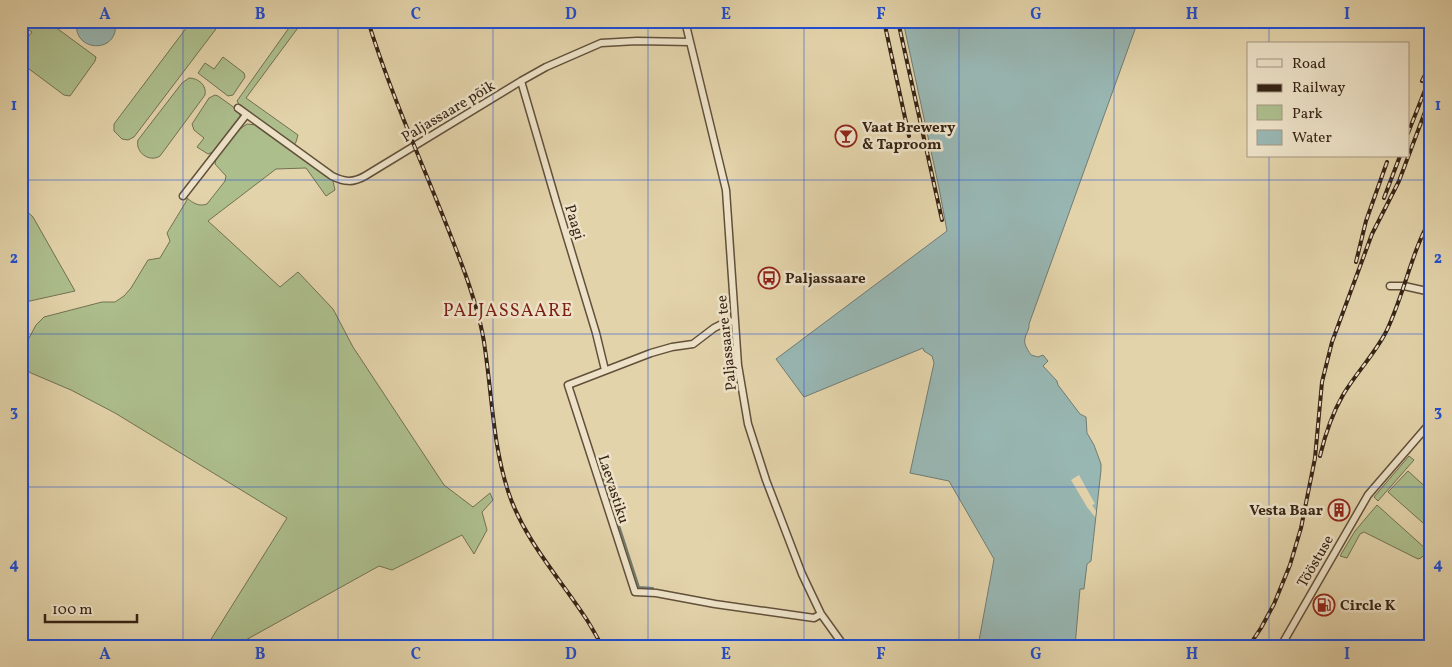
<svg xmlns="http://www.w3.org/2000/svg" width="1452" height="667" font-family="Vollkorn,serif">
<rect width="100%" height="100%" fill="#e3d3aa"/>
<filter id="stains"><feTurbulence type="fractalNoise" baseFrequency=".004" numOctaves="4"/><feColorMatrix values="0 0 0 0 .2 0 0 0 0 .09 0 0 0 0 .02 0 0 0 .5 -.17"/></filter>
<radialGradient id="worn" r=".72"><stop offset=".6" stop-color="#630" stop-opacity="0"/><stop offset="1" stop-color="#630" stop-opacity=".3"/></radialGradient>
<path fill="#adbe8d" stroke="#727151" d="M21,21H47L96,57L95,61L70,96L64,95L21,63V46L32,32L23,26L21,27Z
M193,21H222L134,137L128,140L122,139L114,131V124L187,27Z
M287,21H303L246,98L298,135L296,142L294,145L240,106L237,101L291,25Z
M223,57L244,73L245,77L233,95L228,96L198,73L205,63L214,69Z
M189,78C198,78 207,85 205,95L160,156C149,163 135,152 138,140L182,83Z
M215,95L218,96L239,111L240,116L213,152L208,154L197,147L204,138L194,130L192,124L209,98Z
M247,124L256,125L333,181L335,190L326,196L306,168L276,169L208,221L280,287L298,272L333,309L353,347L444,485L473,507L490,493L493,500L482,512L487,530L474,554L462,535L392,570L379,566L235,646H208V644L287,518L115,413L71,390L31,373L21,366V353L36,325L44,317L102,302H115L124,296L131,288L148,260L160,258L170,241L167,233L187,200V198C193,203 199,207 207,204L225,181L226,176L215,164L216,159L237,131Z
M21,206L33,217L75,291L21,303Z
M1409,456L1414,460L1378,501L1374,497Z
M1408,471L1431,492V530L1388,492Z
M1377,505L1426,549V553L1421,558L1418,559L1364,532L1360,534L1347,558L1340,556L1355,531Z"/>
<path fill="#98b6b2" stroke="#717c73" d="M77,21H115C121,55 71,53 77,21Z
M903,21H1138L1029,324C1030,331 1023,336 1025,344C1026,347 1029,352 1031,355L1038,357L1043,355L1048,361L1043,366L1057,381L1058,385L1080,414L1086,417L1087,433L1094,445L1101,464V470L1091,561L1087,564L1084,589H1080L1075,646H978L994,559L949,481L910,473L934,363L932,356L924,351L923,348L804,397L776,359L947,231L939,188Z"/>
<path fill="#e3d3aa" d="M1079,475L1095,504L1092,505L1096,511L1095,517L1087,507L1071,480Z"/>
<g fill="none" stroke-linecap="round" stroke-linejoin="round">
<path stroke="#717c73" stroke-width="2" d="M602,473L639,587L653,588"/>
<g stroke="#62503a" stroke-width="9">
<path id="minor" d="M685,21L726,190L738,365L748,424L766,480L802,574L821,614L844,646
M521,81L556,201L596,333L605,370
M238,108L332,176C344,182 353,183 365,176L521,81L546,67L601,43L637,41L690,42
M183,196L246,115
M1390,286H1404L1431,292
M735,321L726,322L714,328L693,344L672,347L651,353L568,385L635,592L656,593L715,604L814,618L821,614
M1281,646L1368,495L1431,422"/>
</g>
<use href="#minor" stroke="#ede2c8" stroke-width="6"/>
<g stroke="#372415" stroke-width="4">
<path id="rail" d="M368,21C395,108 435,190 466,276C474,299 482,324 485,349C492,396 493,445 508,491C524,540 559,577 587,620C592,628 597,637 602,646
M884,21L909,136
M898,21L942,220
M1422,81L1431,63
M1408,133L1431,75
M1384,198L1400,156
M1356,262L1366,221L1387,162
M1320,456C1325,435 1332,414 1343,395C1356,373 1374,355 1386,332C1404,295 1411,253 1431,218
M1249,646L1261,628L1274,604L1290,565L1301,528L1315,458L1322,382L1332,342L1372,234L1399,181L1431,96"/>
</g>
<use href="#rail" stroke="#ede2c8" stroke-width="2" stroke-dasharray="5.5" stroke-linecap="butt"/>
</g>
<path fill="none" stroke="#1d4ed8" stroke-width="1" stroke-opacity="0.55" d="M183,21V646M338,21V646M493,21V646M648,21V646M804,21V646M959,21V646M1114,21V646M1269,21V44M1269,156V646M21,180H1431M21,334H1431M21,487H1431"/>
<defs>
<g id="bar-ring" transform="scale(1.125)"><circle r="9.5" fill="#ede2c8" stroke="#8f2418" stroke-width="1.5"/><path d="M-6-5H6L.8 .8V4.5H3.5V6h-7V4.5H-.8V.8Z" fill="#8f2418"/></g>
<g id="bus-ring" transform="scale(1.125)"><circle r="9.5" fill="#ede2c8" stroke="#8f2418" stroke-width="1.5"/><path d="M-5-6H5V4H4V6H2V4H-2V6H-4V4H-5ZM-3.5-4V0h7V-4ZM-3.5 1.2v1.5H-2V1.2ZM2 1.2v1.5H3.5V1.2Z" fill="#8f2418"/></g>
<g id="building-ring" transform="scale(1.125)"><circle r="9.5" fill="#ede2c8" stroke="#8f2418" stroke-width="1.5"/><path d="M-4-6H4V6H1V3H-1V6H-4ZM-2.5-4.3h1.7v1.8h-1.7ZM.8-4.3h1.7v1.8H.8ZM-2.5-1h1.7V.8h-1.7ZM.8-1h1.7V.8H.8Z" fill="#8f2418"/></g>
<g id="fuel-ring" transform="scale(1.125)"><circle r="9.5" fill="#ede2c8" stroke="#8f2418" stroke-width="1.5"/><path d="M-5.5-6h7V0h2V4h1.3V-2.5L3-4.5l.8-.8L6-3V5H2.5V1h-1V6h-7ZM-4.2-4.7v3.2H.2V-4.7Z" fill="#8f2418"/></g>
</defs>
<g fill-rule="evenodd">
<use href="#bar-ring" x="846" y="136"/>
<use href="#bus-ring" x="769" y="278"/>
<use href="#building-ring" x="1339" y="510"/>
<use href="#fuel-ring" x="1324" y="605"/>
</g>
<g text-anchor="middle" stroke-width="5" stroke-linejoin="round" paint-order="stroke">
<g font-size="15" fill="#372415" stroke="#ede2c8">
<text transform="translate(448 111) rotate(-31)" y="5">Paljassaare põik</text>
<text transform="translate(575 222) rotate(73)" y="5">Paagi</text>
<text transform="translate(726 343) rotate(-96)" y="5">Paljassaare tee</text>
<text transform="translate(614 489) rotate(72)" y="5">Laevastiku</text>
<text transform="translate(1315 561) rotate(-60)" y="5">Tööstuse</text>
</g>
<g font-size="15" font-weight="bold" fill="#372415" stroke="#ede2c8" text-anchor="start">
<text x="862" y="132">Vaat Brewery<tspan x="862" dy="17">&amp; Taproom</tspan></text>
<text x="785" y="283">Paljassaare</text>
<text x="1323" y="515" text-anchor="end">Vesta Baar</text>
<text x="1340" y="610">Circle K</text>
</g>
<g font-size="18" letter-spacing="1" fill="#7a1f14" stroke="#ede2c8">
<text x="508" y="316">PALJASSAARE</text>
</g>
</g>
<rect width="1452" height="667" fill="none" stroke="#e3d3aa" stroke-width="55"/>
<rect x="1247" y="42" width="162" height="115" fill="#ede2c8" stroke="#a49680"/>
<rect x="1257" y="59" width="25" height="8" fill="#ede2c8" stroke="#a49680"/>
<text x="1292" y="68" font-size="15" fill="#372415">Road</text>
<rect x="1257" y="84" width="25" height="8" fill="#372415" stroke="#a49680"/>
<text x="1292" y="92" font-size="15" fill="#372415">Railway</text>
<rect x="1257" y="105" width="25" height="15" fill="#adbe8d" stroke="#a49680"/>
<text x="1292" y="118" font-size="15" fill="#372415">Park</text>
<rect x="1257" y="130" width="25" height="15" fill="#98b6b2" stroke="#a49680"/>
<text x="1292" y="142" font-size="15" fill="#372415">Water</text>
<path d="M45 614v8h92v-8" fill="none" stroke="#372415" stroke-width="2.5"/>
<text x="52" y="614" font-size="15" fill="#372415" stroke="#ede2c8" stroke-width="4" paint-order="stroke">100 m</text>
<rect x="28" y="28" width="1396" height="612" fill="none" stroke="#1d4ed8" stroke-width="2"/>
<g font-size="16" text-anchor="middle" font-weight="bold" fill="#1d4ed8">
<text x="105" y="19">A</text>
<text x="260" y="19">B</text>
<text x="416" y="19">C</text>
<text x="571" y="19">D</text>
<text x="726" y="19">E</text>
<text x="881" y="19">F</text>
<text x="1036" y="19">G</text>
<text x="1192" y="19">H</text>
<text x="1347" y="19">I</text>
<text x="14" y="110">1</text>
<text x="1438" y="110">1</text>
<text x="14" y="263">2</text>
<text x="1438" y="263">2</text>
<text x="14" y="416">3</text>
<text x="1438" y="416">3</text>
<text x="14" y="569">4</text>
<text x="1438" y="569">4</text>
<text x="105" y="659">A</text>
<text x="260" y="659">B</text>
<text x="416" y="659">C</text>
<text x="571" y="659">D</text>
<text x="726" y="659">E</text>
<text x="881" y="659">F</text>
<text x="1036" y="659">G</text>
<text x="1192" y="659">H</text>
<text x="1347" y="659">I</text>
</g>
<rect width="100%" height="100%" filter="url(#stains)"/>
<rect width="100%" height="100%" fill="url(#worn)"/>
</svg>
